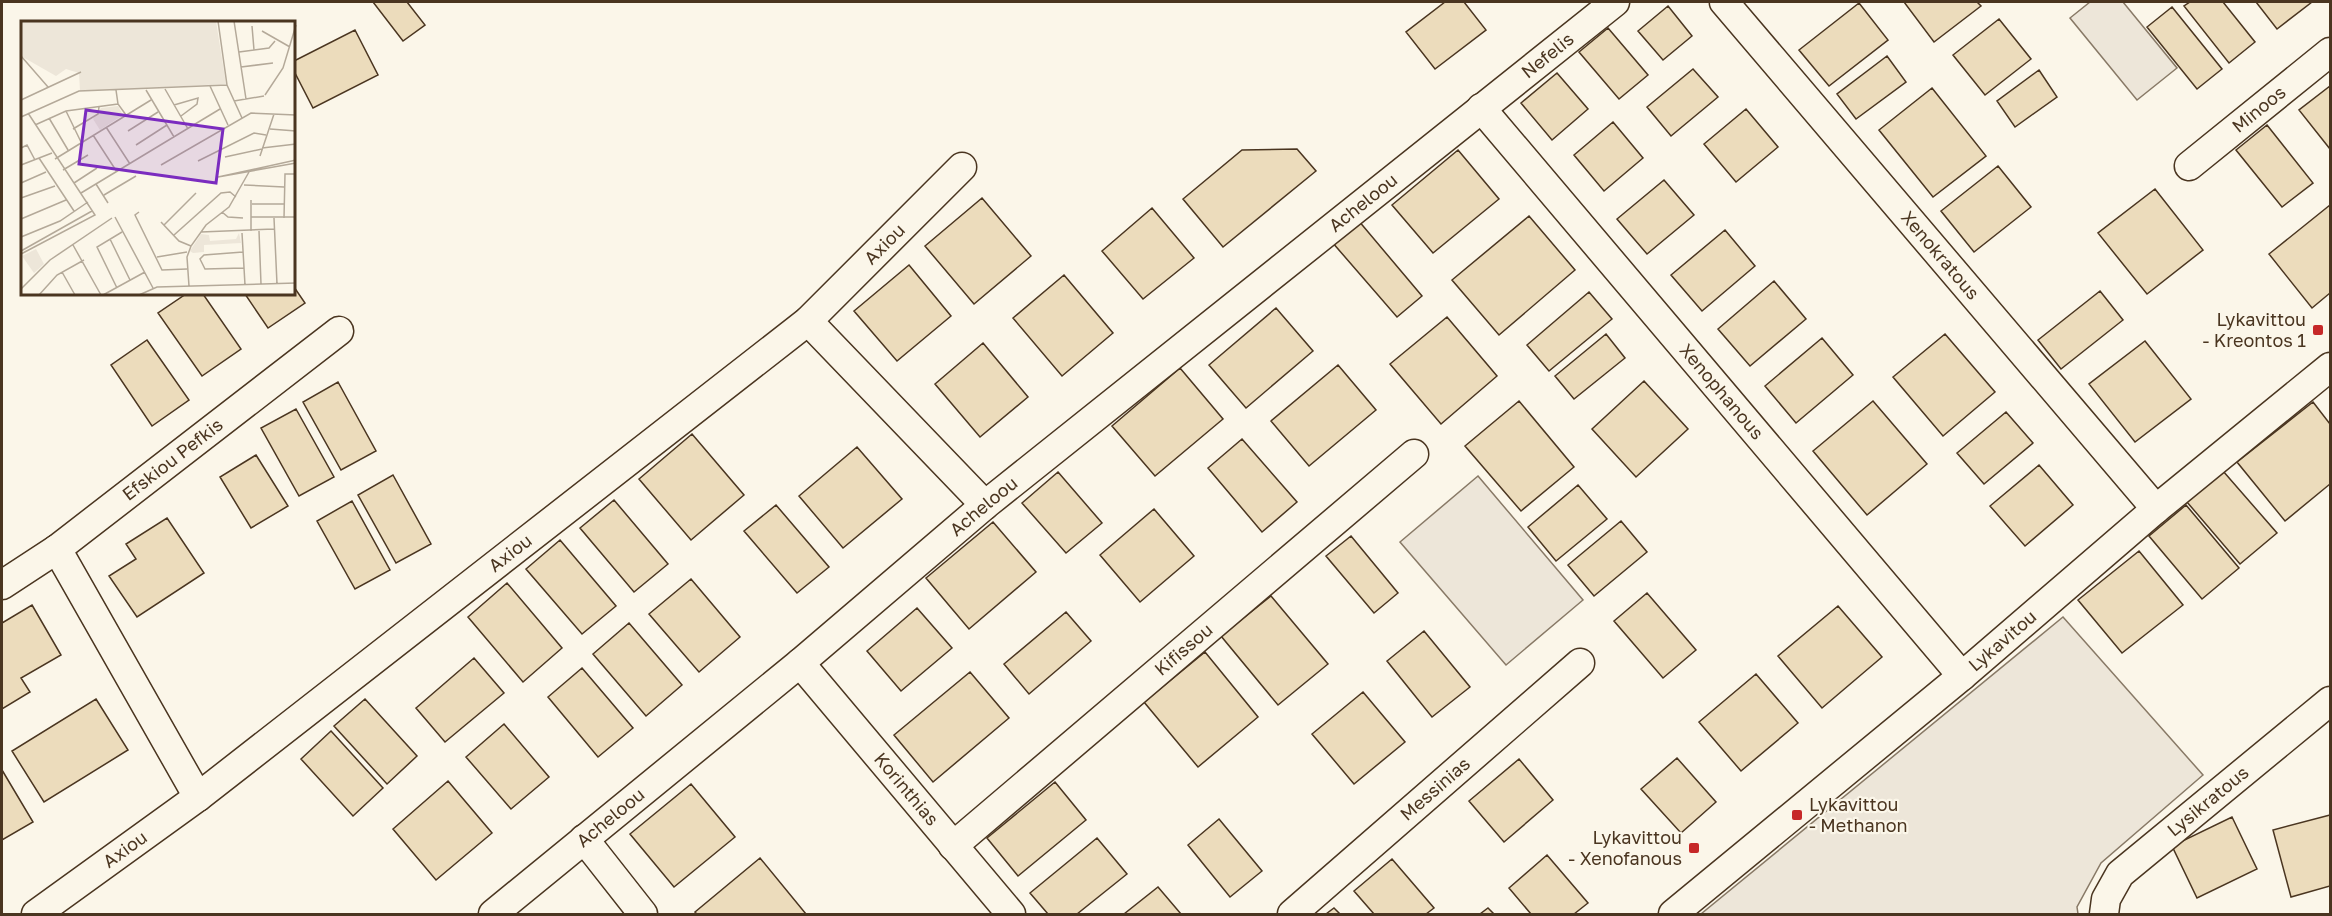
<svg xmlns="http://www.w3.org/2000/svg" width="2332" height="916" font-family="'Golos Text',sans-serif">
<rect width="100%" height="100%" fill="#fbf6e9"/>
<path fill="#ede6d9" stroke="#887966" stroke-width="1.5" d="M2090,2H2123L2177,68L2137,100L2070,18Z
M1478,476L1583,600L1506,665L1400,542Z
M2063,617L2203,775L2101,863L2077,907L2078,914H1701Z"/>
<path fill="#ecdcbc" stroke="#4a3520" stroke-width="1.5" d="M373,2H407L425,25L403,41Z
M1445,2H1464L1486,30L1435,69L1406,32Z
M1904,2H1977L1981,6L1934,42Z
M2190,2H2223L2255,42L2229,63L2184,6Z
M2256,2H2312L2277,29Z
M1859,3L1888,40L1829,86L1799,50Z
M1668,6L1692,36L1663,60L1638,31Z
M2172,7L2222,69L2197,89L2147,27Z
M1999,19L2031,59L1985,95L1953,55Z
M1608,28L1648,75L1619,99L1579,52Z
M355,30L378,75L313,108L294,71V61Z
M1887,56L1906,82L1856,119L1837,94Z
M1693,69L1718,97L1671,136L1647,107Z
M2039,70L2057,97L2015,127L1997,101Z
M1557,73L1588,109L1552,140L1521,103Z
M2330,86V149L2299,110Z
M1932,88L1986,156L1933,197L1879,130Z
M1746,109L1778,147L1736,182L1704,144Z
M1613,122L1643,158L1604,191L1574,155Z
M2267,125L2313,183L2282,207L2236,150Z
M1297,149L1316,171L1223,247L1183,199L1242,150Z
M1458,150L1499,199L1433,253L1392,205Z
M1998,166L2031,207L1974,252L1941,211Z
M1664,180L1694,215L1647,254L1617,219Z
M2155,189L2203,250L2147,294L2098,233Z
M982,198L1031,256L974,304L925,246Z
M2330,205V293L2312,308L2269,254Z
M1152,208L1194,258L1143,299L1102,251Z
M1529,216L1575,270L1499,335L1452,280Z
M1358,220L1422,296L1397,317L1332,242Z
M1725,230L1755,266L1702,311L1671,275Z
M909,265L951,316L897,361L854,311Z
M1064,275L1113,333L1062,376L1013,318Z
M1774,281L1806,319L1750,366L1718,329Z
M294,287L305,303L268,328L245,294H294Z
M2100,291L2123,320L2061,369L2038,340Z
M1589,292L1612,319L1549,371L1527,345Z
M186,294H203L241,349L202,376L158,313Z
M1276,308L1313,351L1246,408L1209,365Z
M1447,317L1497,376L1441,424L1390,364Z
M1606,334L1625,358L1574,399L1555,376Z
M1945,334L1995,392L1943,436L1893,377Z
M1822,338L1853,375L1796,423L1765,386Z
M147,340L189,400L152,426L111,365Z
M2145,341L2191,399L2135,442L2089,384Z
M983,343L1028,397L980,437L935,384Z
M1338,365L1376,410L1309,466L1271,421Z
M1180,368L1223,419L1155,476L1112,426Z
M1644,381L1688,429L1636,477L1592,429Z
M338,382L376,451L341,470L303,402Z
M1519,401L1574,467L1521,511L1465,446Z
M1873,401L1927,464L1867,515L1813,451Z
M2313,402L2330,424V484L2285,521L2237,462Z
M296,409L334,477L299,496L261,428Z
M2006,412L2033,443L1984,484L1957,453Z
M692,434L744,495L691,540L639,479Z
M1242,439L1297,502L1262,532L1208,468Z
M857,447L902,499L843,548L799,496Z
M256,455L288,506L251,528L220,477Z
M2039,465L2073,505L2025,546L1990,506Z
M2223,471L2277,533L2240,564L2187,502Z
M1058,472L1102,523L1066,553L1022,503Z
M393,475L431,544L396,563L358,495Z
M1578,485L1607,519L1556,561L1528,527Z
M614,500L668,564L634,592L580,528Z
M352,501L390,570L355,589L317,521Z
M776,505L829,567L797,593L744,531Z
M2186,505L2239,568L2202,599L2149,536Z
M1154,509L1194,556L1140,602L1100,555Z
M167,518L204,573L137,617L109,576L136,559L126,544Z
M1621,521L1647,552L1594,596L1568,565Z
M993,522L1036,572L969,629L926,578Z
M1351,536L1398,593L1374,613L1326,556Z
M560,540L616,606L582,634L526,569Z
M2139,551L2183,605L2122,653L2078,600Z
M691,579L740,637L699,672L649,614Z
M507,583L562,648L523,682L468,617Z
M1647,593L1696,650L1663,678L1614,621Z
M1271,596L1328,664L1278,705L1221,636Z
M32,605L61,655L21,678L30,692L2,709V623Z
M1838,606L1882,657L1822,708L1778,656Z
M917,608L952,648L901,691L867,651Z
M1066,612L1091,641L1029,694L1004,664Z
M629,623L682,685L646,716L593,654Z
M1424,631L1470,687L1432,717L1387,661Z
M1205,652L1258,717L1198,767L1144,702Z
M474,658L504,693L445,742L416,708Z
M582,668L633,728L598,757L548,697Z
M970,672L1009,718L933,782L894,735Z
M1756,674L1798,723L1741,771L1699,722Z
M1363,692L1405,742L1354,784L1312,734Z
M96,699L128,750L44,802L12,751Z
M365,699L417,756L387,784L334,726Z
M504,724L549,777L511,809L466,757Z
M331,731L383,788L353,816L301,759Z
M1677,758L1716,802L1681,833L1641,789Z
M1519,759L1553,800L1504,842L1469,801Z
M2,770L33,822L2,840Z
M448,781L492,833L436,880L393,829Z
M1055,782L1086,820L1018,876L987,838Z
M691,784L735,837L674,887L630,834Z
M2330,815V886L2291,897L2273,830Z
M2232,817L2257,869L2197,898L2172,846Z
M1219,819L1262,871L1230,897L1188,845Z
M1097,838L1127,874L1077,914H1048L1030,893Z
M1547,855L1588,903L1574,914H1531L1509,888Z
M760,858L806,914H697L695,912Z
M1392,859L1434,908L1426,914H1374L1354,891Z
M1158,887L1181,914H1124Z
M1334,908L1340,914H1326Z
M1488,908L1494,914H1480Z"/>
<g fill="none" stroke-linecap="round" stroke-linejoin="round">
<g stroke="#4a3520" stroke-width="31">
<g id="minor">
<path id="s1" d="M1724,2L2156,509"/>
<path id="s2" d="M1481,108L1962,676"/>
<path id="s3" d="M2189,166L2330,52"/>
<path d="M808,321L985,505"/>
<path d="M57,549L198,797"/>
<path id="s4" d="M2,585L57,549L339,331"/>
<path id="s5" d="M800,663L1011,914"/>
<path d="M584,839L643,914"/>
<path id="s6" d="M953,846L1414,454"/>
<path id="s7" d="M36,914L198,797L808,321L962,167"/>
<path id="s8" d="M493,914L800,663L985,505L1615,2"/>
<path id="s9" d="M1292,914L1580,663"/>
<path id="s10" d="M1673,914L1962,676L2156,509L2330,367"/>
<path id="s11" d="M2104,914L2106,899L2120,874L2330,701"/>
</g>
</g>
<use href="#minor" stroke="#fbf6e9" stroke-width="28"/>
</g>
<g fill="#c62828" stroke="#fbf6e9" stroke-width="2">
<rect x="2312" y="324" width="12" height="12" rx="3"/>
<rect x="1791" y="809" width="12" height="12" rx="3"/>
<rect x="1688" y="842" width="12" height="12" rx="3"/>
</g>
<g text-anchor="middle" stroke-width="4.5" stroke-linejoin="round" paint-order="stroke">
<g font-size="18" fill="#4a3520" stroke="#fbf6e9">
<text dy="6" stroke="none"><textPath href="#s8" startOffset="1360">Nefelis</textPath></text>
<text dy="6" stroke="none"><textPath href="#s3" startOffset="90">Minoos</textPath></text>
<text dy="6" stroke="none"><textPath href="#s8" startOffset="1124">Acheloou</textPath></text>
<text dy="6" stroke="none"><textPath href="#s7" startOffset="1082">Axiou</textPath></text>
<text dy="6" stroke="none"><textPath href="#s1" startOffset="333">Xenokratous</textPath></text>
<text dy="6" stroke="none"><textPath href="#s2" startOffset="372">Xenophanous</textPath></text>
<text dy="6" stroke="none"><textPath href="#s4" startOffset="212">Efskiou Pefkis</textPath></text>
<text dy="6" stroke="none"><textPath href="#s8" startOffset="638">Acheloou</textPath></text>
<text dy="6" stroke="none"><textPath href="#s7" startOffset="596">Axiou</textPath></text>
<text dy="6" stroke="none"><textPath href="#s10" startOffset="428">Lykavitou</textPath></text>
<text dy="6" stroke="none"><textPath href="#s6" startOffset="303">Kifissou</textPath></text>
<text dy="6" stroke="none"><textPath href="#s5" startOffset="165">Korinthias</textPath></text>
<text dy="6" stroke="none"><textPath href="#s9" startOffset="190">Messinias</textPath></text>
<text dy="6" stroke="none"><textPath href="#s11" startOffset="158">Lysikratous</textPath></text>
<text dy="6" stroke="none"><textPath href="#s8" startOffset="152">Acheloou</textPath></text>
<text dy="6" stroke="none"><textPath href="#s7" startOffset="110">Axiou</textPath></text>
</g>
<g font-size="18" fill="#4a3520" stroke="#fbf6e9" text-anchor="end">
<text x="2306" y="326">Lykavittou<tspan x="2306" dy="21">- Kreontos 1</tspan></text>
<text x="1809" y="811" text-anchor="start">Lykavittou<tspan x="1809" dy="21">- Methanon</tspan></text>
<text x="1682" y="844">Lykavittou<tspan x="1682" dy="21">- Xenofanous</tspan></text>
</g>
</g>
<g transform="translate(21 21)">
<rect width="274" height="274" fill="#fbf6e9"/>
<path d="M0,0H195L205,63L59,70L58,52L45,48L35,55L0,35ZM97,85L102,94L79,109L72,98L80,87ZM180,213L188,214L189,220L215,218L218,212L220,222L183,224V231L172,232L169,230ZM15,228L23,243L13,252L1,235Z" fill="#ede6d9"/>
<path fill="none" stroke="#b4a999" stroke-width="1.5" d="M197,0L206,64L221,97M213,0L225,78M231,5L233,29M241,10L269,26M218,31L248,27L254,20M0,35L27,66M220,46L252,42M189,65L207,104M144,68L167,108M95,69L97,83L105,94M125,69L153,116M244,74L262,47L275,4M0,79L60,51M213,80L243,75M153,84L177,77L176,83L160,95M45,90L60,121M0,96L58,70L206,64M28,97L47,129M14,104L45,90L97,83M85,106L109,143M52,108L77,93L78,86M249,108L275,110M107,110L137,91M72,114L96,151M115,124L146,104M0,127L6,124L14,139M241,127L275,123M239,135L253,93M204,136L241,128M18,137L53,190M34,138L130,79M275,139L197,156L275,142M177,140L233,112L245,114M0,144L31,132M140,144L230,92L275,94M42,149L67,134M0,162L25,151M53,162L76,147M75,163L87,182M223,164L263,166M60,172L199,88M83,174L115,155M0,177L34,165M231,183H263M118,191L114,194L141,249L166,248M201,191L207,196L222,197M94,196L132,267M230,196H275M253,197L256,263M263,197L264,153H275M0,198L45,179M140,201L158,220L170,225M143,204L175,172M230,210V179M238,210L240,263M180,211L253,208M221,212L224,264M153,214L200,172L209,171L215,176M0,216L39,200L67,181M89,218L109,259M52,224L80,274M0,230L71,190M222,231L183,234L179,238L184,248L223,247M0,233L74,194L7,92M136,236L166,231M41,251L54,274M168,265L166,236L170,225L185,204L208,186L228,151M96,267L76,226L101,211M0,268L29,239L91,197M18,274L36,254L63,239M82,274L124,251M118,274L136,266L275,262"/>
<path fill="#7b2cbf" fill-opacity="0.15" stroke="#7b2cbf" stroke-width="3" d="M65,89L202,108L195,162L58,143Z"/>
<rect width="274" height="274" fill="none" stroke="#4a3520" stroke-width="3"/>
</g>
<rect width="2332" height="916" fill="none" stroke="#4a3520" stroke-width="6"/>
</svg>
